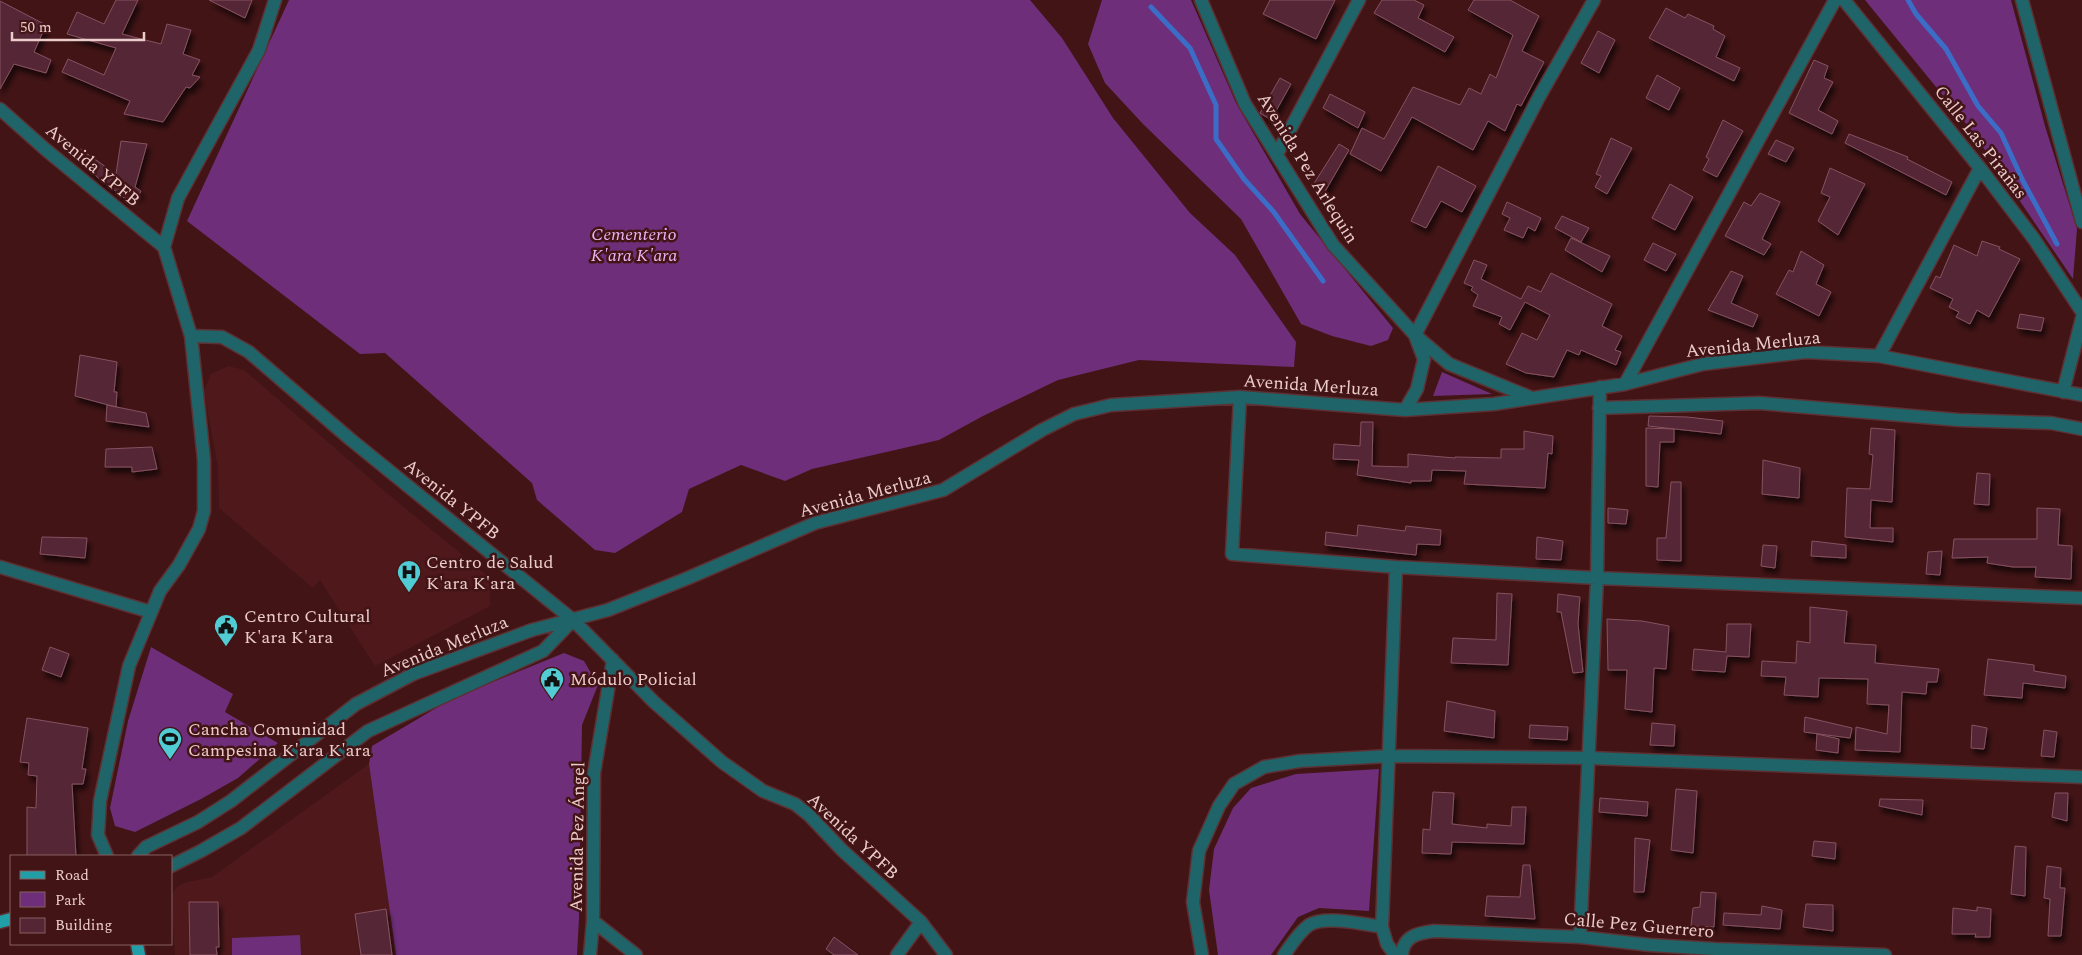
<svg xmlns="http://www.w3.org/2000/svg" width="2082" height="955" font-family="Spectral,serif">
<defs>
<filter id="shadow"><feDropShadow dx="3" dy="5.5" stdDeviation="2.5" flood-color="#0009"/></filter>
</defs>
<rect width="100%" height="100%" fill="#421416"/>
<path fill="#4f191b" d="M229,366L244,370L388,494L489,577L490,606L375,666L320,580L313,588L219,508L218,468L204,391L211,374Z
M369,764L396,955H175L171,896L177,887L184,883L212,877Z"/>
<path fill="#6e2e79" d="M289,0H1030L1062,38L1113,118L1190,213L1235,255L1296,342L1294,367L1139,360L1058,380L983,416L939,440L812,469L785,481L741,465L689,489L682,512L615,553L595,550L537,500L532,483L385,353L360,354L187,221Z
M1102,0H1191L1236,103L1300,214L1393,328L1388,340L1371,346L1332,336L1301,324L1241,219L1143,124L1105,83L1088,44Z
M1865,0H2011L2045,126L2077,229L2073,279L1972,131Z
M1442,372L1492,394L1433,396Z
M151,647L233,694L225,712L278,743L238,778L201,799L135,832L115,826L110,808L128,721Z
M564,653L584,661L598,685L582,725L579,918L577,955H396L369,764L372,746L453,698Z
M1379,769L1369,911L1319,908L1298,917L1271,955H1218L1209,890L1214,849L1233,808L1251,788L1296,774Z
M300,935L301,955H232V938Z"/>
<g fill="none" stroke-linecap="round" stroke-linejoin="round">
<path stroke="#3b6dc7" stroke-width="5" d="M1908,0L1916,14L1946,49L1978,106L2001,133L2022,179L2057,244
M1151,7L1190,48L1216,105V139L1244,179L1273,211L1323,281"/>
</g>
<path fill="#542534" stroke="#865261" filter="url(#shadow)" d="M116,0H138L122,34L161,44L167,24L191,30L183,54L200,60L192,75L200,77L190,88L186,87L163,122L124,114L130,101L62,72L68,59L104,75L116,48L67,34L77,12L104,24Z
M209,0H252L245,18Z
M1270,0H1335L1316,39L1263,14Z
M1382,0H1414L1424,5L1418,18L1454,37L1445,52L1374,13Z
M1474,0H1510L1539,16L1522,51L1544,62L1521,106L1517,104L1505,131L1488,121L1473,150L1412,117L1381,171L1350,154L1362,128L1384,139L1413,87L1460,105L1469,88L1481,94L1490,74L1496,78L1513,35L1468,10Z
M0,1L46,25L34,52L51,60L46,73L14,64L0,89Z
M1666,8L1685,18L1688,14L1714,26L1713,29L1725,36L1716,57L1740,68L1734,81L1649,38Z
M1598,31L1615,40L1599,73L1581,63Z
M1814,60L1828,66L1824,78L1833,82L1818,110L1838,121L1832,134L1789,113Z
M1657,75L1680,88L1669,110L1646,98Z
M1280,78L1291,84L1271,120L1260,113Z
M1330,94L1365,112L1358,128L1323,108Z
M1723,120L1743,131L1717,177L1703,170L1709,159L1706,157Z
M1849,134L1908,157L1907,159L1952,182L1946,195L1845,143Z
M1611,138L1632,148L1607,194L1595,187L1601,176L1596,174Z
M1776,140L1794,148L1786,162L1768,154Z
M121,141L147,144L135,187L141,191L139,195L133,193L132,198H124L107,184L102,182L74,153L79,148L116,174Z
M1339,144L1349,150L1323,195L1313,185Z
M1438,166L1476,186L1462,212L1441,201L1426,228L1411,221Z
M1830,168L1865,184L1838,235L1818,221L1830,197L1821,193Z
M1670,184L1693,197L1675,230L1652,218Z
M1760,193L1780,202L1762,239L1771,244L1764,255L1725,236L1744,202L1751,206Z
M1507,202L1541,218L1535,231L1528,227L1523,238L1504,230L1510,218L1502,214Z
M1562,216L1589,228L1581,242L1555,228Z
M1571,238L1610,256L1602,272L1565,250Z
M1982,241L2000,247L1999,249L2020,259L1989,317L1977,310L1970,324L1956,317L1959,312L1949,307L1953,299L1930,288L1936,276L1940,278L1954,245L1977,256Z
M1653,243L1676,254L1666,271L1644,260Z
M1801,251L1824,265L1816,284L1831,292L1819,316L1776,294L1789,270L1793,272Z
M1474,260L1487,265L1481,279L1521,299L1528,286L1541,292L1551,273L1612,304L1602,326L1622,336L1615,350L1621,352L1616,365L1581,350L1579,355L1567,350L1554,377L1526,373L1506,364L1522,333L1537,340L1550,315L1525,302L1510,330L1499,324L1502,317L1473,306L1478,295L1471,290L1473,287L1464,283Z
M1731,271L1743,276L1731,303L1758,315L1753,327L1708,310Z
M2020,314L2044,318L2041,331L2017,328Z
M80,355L117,362L114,392H117L116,407L75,396Z
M107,405L146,413L149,427L106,421Z
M1649,416L1687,417L1723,421L1721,434L1648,426Z
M1361,422H1373L1372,466L1408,467V454L1455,458V457L1501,458V449H1524V431L1553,436L1552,454L1548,453L1545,488L1464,484L1466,471L1432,470L1431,481H1411V483L1357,475L1359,460L1333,459L1334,444L1360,446Z
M1646,428L1674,429V442H1660L1658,487L1646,486Z
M1871,428L1895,430L1892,502L1871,500L1870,528H1893V542L1845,537L1847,488L1870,489L1873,455L1869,454Z
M152,447L157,469L132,472V467H105L106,449Z
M1763,460L1800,468L1799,498L1762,494Z
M1977,473L1990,474L1989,505L1974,504Z
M1671,482H1681V561L1657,560V538H1666Z
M1608,508L1628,510L1626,524L1608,523Z
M2037,508L2060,509L2058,545L2072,546L2071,579L2035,577L2036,567H2013L1987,563L1988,557L1952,558L1954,539H2037Z
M1358,525L1405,531L1406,526L1441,530L1440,545L1417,544L1416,555L1325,545L1326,532L1357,536Z
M42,537L87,538L85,558L40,554Z
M1537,537L1563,541L1561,560L1536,559Z
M1812,541L1846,545V558L1811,556Z
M1763,545L1777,546L1775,568L1761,566Z
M1942,551L1940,575L1926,574L1928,552Z
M1497,593L1512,594L1508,665L1451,663L1453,638L1496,640Z
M1558,594L1580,597L1578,624L1583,672L1573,673L1561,612H1557Z
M1810,607L1847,611L1844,643L1876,645L1875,663L1939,669L1937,682H1927L1926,694L1902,692L1900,752L1855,750L1856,727L1887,734L1889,705L1867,704L1868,679L1819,678L1818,697L1784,695L1786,677L1761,676L1762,661L1796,663L1797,641L1810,643Z
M1607,619L1642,621L1669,626L1666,669L1654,668L1652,712L1625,709L1627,670H1608Z
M1727,624H1751L1749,657L1727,656L1725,672L1692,670L1694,649L1726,652Z
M50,647L69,654L61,677L42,670Z
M1988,659L2034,665V671L2066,676L2065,688L2023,683L2022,698L1984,695Z
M1447,701L1495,711L1494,738L1444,731Z
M1805,717L1852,728L1850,738L1804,732Z
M27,718L88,728L82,769H86L83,784H72L76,856H27V807L36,808L37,776L28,775L29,763L20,762Z
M1652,723L1675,725L1674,746L1650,745Z
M1530,725L1568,727L1567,740L1529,738Z
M1972,725L1987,728L1984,749L1971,748Z
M2044,730L2057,732L2054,757L2041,756Z
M1817,734L1839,739L1838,753L1816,750Z
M1676,789L1697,791L1693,853L1671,850Z
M1433,792L1454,793L1452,824L1487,828V824L1511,826L1512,807H1526L1524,844L1452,842L1451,854L1422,853L1423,829L1430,830Z
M2055,793H2068L2067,821L2052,817Z
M1600,798L1648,802L1647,816L1599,812Z
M1880,799L1923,800L1922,815L1879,806Z
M1635,838L1650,840L1644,892H1634Z
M1814,841L1836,843L1835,859L1812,856Z
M2015,846L2026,847L2025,896L2011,894Z
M1523,865H1530L1535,919L1485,916L1487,896L1520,897Z
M2047,866L2061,868L2060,888H2065L2061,936H2048L2050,899L2044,898Z
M1701,892L1716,893L1714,927L1691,926L1693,908L1700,907Z
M189,902H218L219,947H216L217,955H190Z
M1806,904L1833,905V931L1803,927Z
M1762,906L1782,910L1780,929L1723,925L1724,913L1761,915Z
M1977,907L1991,909L1990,937H1975L1976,934H1952L1953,908L1977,911Z
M386,909L392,955H361L355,914Z
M834,937L858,955H834L826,949Z"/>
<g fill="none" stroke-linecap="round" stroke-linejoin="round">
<g stroke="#5d3133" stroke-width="15">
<path id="minor" d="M1201,0L1245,104L1333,245L1415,335L1449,364L1532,398
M1844,0L1980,168L2034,239L2082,312
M2022,0L2082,222
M0,109L45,149L164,247
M1277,154L1359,0
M1415,335L1539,97L1594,0
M191,336L222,337L249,352L350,439L573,620L654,702L722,762L763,791L795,804L809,815L842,850L921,922L946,955
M1879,356L1980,168
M1625,384L1835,0
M2063,392L2082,318
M1240,397L1232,554L1396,567L1597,578L2082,598
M1599,408L1759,403L1959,420L2051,423L2082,429
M1405,410L1417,389L1424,359L1416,338
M0,567L151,612
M107,856L98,835L100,801L129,666L160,591L179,565L199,529L204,511V460L191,336L164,247L178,198L259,50L275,0
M138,856L146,847L198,822L231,801L356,704L413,674L532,630L608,610L688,578L815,523L943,490L1042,430L1074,414L1111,405L1240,397L1405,410L1494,404L1625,384L1703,364L1806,352L1879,356L2082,395
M171,866L201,851L241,828L368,731L543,651L573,620
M593,921L636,955
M1580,937L1597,578L1600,387
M590,955L593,921L594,773L613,660
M897,955L921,922
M1202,955L1193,902L1199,851L1219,806L1234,784L1264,767L1300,761L1389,756L1590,758L2082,777
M1284,955C1292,944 1298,933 1309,925C1324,915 1364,924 1382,927
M1395,955L1387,944L1382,927L1396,567
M1402,955C1403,936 1418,933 1434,931L1580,937L1650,945L1715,949L1885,955"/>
</g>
<g stroke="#5d3133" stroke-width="15">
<path id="major" d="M0,922L11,919
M137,944L139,955"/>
</g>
<use href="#minor" stroke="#1f6469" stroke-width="12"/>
<use href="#major" stroke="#219ea6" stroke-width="12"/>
</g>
<defs>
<g id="hospital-pin" transform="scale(1.25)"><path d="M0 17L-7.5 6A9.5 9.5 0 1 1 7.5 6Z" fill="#51ccd4" stroke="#421416"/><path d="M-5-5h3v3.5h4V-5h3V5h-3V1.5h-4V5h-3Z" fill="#111"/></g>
<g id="civic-pin" transform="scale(1.25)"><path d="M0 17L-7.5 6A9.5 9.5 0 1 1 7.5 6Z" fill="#51ccd4" stroke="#421416"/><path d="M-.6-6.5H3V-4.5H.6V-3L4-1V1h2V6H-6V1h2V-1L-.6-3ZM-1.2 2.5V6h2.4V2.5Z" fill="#111"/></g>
<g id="stadium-pin" transform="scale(1.25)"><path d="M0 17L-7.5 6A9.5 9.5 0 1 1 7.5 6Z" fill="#51ccd4" stroke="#421416"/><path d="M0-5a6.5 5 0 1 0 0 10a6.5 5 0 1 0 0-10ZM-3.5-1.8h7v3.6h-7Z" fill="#111"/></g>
</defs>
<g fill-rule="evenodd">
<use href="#hospital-pin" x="409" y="572"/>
<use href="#civic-pin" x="226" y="626"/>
<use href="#civic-pin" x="552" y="679"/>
<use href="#stadium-pin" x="170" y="739"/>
</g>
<g text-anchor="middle" stroke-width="5" stroke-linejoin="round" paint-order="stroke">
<g font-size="18" fill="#ecccca" stroke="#421416">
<text transform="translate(1981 142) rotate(52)" y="6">Calle Las Pirañas</text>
<text transform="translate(93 165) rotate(40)" y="6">Avenida YPFB</text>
<text transform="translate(1308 168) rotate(58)" y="6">Avenida Pez Arlequin</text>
<text transform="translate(1753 344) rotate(-6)" y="6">Avenida Merluza</text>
<text transform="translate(1311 385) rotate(4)" y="6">Avenida Merluza</text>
<text transform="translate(865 494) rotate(-15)" y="6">Avenida Merluza</text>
<text transform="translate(452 499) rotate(39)" y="6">Avenida YPFB</text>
<text transform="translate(444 646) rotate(-22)" y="6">Avenida Merluza</text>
<text transform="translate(853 836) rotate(43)" y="6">Avenida YPFB</text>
<text transform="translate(577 837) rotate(-89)" y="6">Avenida Pez Ángel</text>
<text transform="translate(1639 925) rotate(5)" y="6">Calle Pez Guerrero</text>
</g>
<g font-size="18" font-style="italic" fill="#ecb4f6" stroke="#421416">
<text x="634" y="240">Cementerio<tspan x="634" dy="21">K'ara K'ara</tspan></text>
</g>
<g font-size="18" fill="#ecccca" stroke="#421416" text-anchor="start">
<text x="426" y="568">Centro de Salud<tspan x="426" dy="21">K'ara K'ara</tspan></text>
<text x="244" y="622">Centro Cultural<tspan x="244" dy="21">K'ara K'ara</tspan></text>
<text x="570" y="685">Módulo Policial</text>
<text x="188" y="735">Cancha Comunidad<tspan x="188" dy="21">Campesina K'ara K'ara</tspan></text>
</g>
</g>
<rect x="10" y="855" width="162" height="90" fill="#421416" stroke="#865e5e"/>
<rect x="20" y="871" width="25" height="8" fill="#219ea6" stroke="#865e5e"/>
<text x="55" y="880" font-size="15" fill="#ecccca">Road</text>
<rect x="20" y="892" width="25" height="15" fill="#6e2e79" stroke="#865e5e"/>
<text x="55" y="905" font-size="15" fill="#ecccca">Park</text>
<rect x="20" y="918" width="25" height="15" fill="#542534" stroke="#865e5e"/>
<text x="55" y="930" font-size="15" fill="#ecccca">Building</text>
<path d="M12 32v8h132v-8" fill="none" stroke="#ecccca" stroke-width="2.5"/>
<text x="20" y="32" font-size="15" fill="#ecccca" stroke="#421416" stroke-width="4" paint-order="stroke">50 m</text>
</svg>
